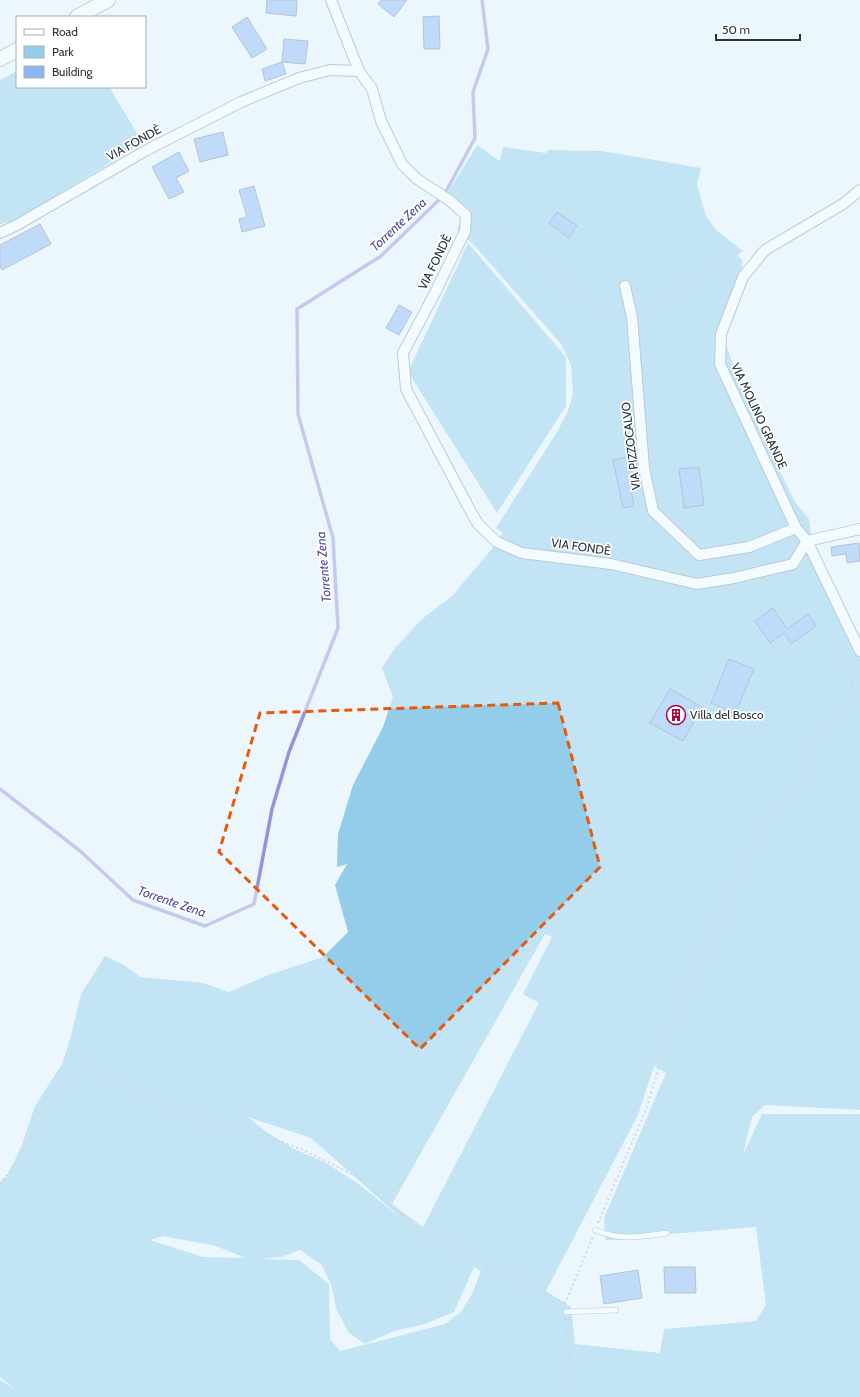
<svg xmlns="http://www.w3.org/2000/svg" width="860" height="1397" font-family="Cabin,sans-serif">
<rect width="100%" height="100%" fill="#ebf7fd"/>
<path fill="#93cdea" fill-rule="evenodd" d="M17,71V87H109L143,143L15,221L0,224V80Z
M477,145L500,161L503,147L546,153L548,150L602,151L701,168L697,184L706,216L716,230L743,251L737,255L743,261L736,297L726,324V345L749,408L795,502L809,519L814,559L860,645V1110L765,1105L752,1117L743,1155L762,1114H860V1397H0V1380L15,1389L0,1377V1182L7,1176L21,1147L35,1106L62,1064L70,1039L81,994L105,956L124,965L140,977L203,983L229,992L268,975L323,957L348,932L335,885L347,864L337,867L338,834L353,785L383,727L393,697L382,668L395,648L422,619L452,596L491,550L503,533L496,528L557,432L568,411L573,393L571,365L561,344L473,244L457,229L464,217L470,210L447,193L465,165ZM545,934L552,937L523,994L539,1003L423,1227L392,1204ZM654,1066L666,1073L604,1218L605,1240H635L659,1235L756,1227L766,1305L756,1321L664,1329L660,1353L575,1344L571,1307L546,1291L638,1115ZM248,1117L311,1138L400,1217L356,1182L324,1162L294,1149L265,1131ZM163,1236L216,1246L245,1258L203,1257L150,1240ZM300,1250L322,1265L332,1287L336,1308L348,1332L365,1344L394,1331L425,1324L454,1312L474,1267L481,1271L472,1294L461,1312L445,1324L340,1351L330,1339L329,1284L299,1260L260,1259L281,1257Z
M468,243L566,357V406L497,513L408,372Z"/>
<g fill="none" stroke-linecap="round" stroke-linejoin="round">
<path stroke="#9793da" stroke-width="3.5" d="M0,789L79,850L133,900L205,926L254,904L272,809L289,752L338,628L333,538L298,414L297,309L381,256L444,195L475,138L473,92L488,49L482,0"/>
</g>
<path fill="#8cb6f6" stroke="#76859b" d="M267,0H297L296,16L266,13Z
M381,0H407L394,17L378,4Z
M439,16L440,49H424L423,17Z
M247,17L267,49L252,58L232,27Z
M284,39L308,41L305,64L282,62Z
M282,62L286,74L265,81L262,69Z
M223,132L228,155L200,162L194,139Z
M179,152L189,171L176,178L184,192L169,199L152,167Z
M254,186L265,226L242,232L239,219L247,217L239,190Z
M557,212L577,226L569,238L549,223Z
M40,224L51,244L2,270L0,265V245Z
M399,305L412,312L399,335L386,328Z
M628,457L629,464L637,463L641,488L631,490L634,506L623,508L613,460Z
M699,467L704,505L684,508L679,469Z
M859,543L860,561L847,563L846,554L832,556L831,547Z
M773,608L787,629L808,614L816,626L791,644L784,633L770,643L755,621Z
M729,659L754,669L735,714L711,703Z
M670,689L702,707L683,741L650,723Z
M664,1267H695L696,1293H665Z
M638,1270L642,1298L604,1304L600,1276Z"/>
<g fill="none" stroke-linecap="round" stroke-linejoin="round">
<g stroke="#7c98a6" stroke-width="6">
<path id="lane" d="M595,1230C622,1241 639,1237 667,1233
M566,1312L616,1310"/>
</g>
<g stroke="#7c98a6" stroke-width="12">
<path id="street" d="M331,0L359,71L372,89L381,121L402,164L417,179L449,200L466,215L465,231L436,291L403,353L406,389L470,510L478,524L497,542L522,553L611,564L697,584L734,578L793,564L807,541
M860,190L843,204L765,250L743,277L721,334L720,364L796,528L807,541L860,651
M0,233L17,225L145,151L241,102L299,78L330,70L359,71
M625,286L632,317L644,468L653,511L699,555L749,547L796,528
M807,541L860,529"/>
</g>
<g stroke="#7c98a6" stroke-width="16">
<path id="secondary" d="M77,17L108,0
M0,59L17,50"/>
</g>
<path stroke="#aab6bc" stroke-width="2" stroke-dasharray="2 3" stroke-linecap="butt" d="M475,232L506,234L591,306L621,314
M641,311L723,263L735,272
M0,1184L10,1171L60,1089L75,1075L93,1070L109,1078L152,1101L202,1121L267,1137L301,1149L356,1176L417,1229L565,1303
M598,1223L645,1112L681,997L725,911L756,835L798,787L803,768L813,742L829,721L841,714L852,695V683L837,635L838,631
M565,1304L593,1236
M566,1318L572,1397"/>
<use href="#lane" stroke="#fff" stroke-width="5"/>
<use href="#street" stroke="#fff" stroke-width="10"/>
<use href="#secondary" stroke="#fff" stroke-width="14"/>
</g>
<path d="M0 0H860V1397H0ZM558,703L600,867L420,1049L219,852L260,713Z" fill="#ebf7fd" fill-opacity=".55" fill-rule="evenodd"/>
<path fill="none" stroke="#e8590c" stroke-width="3" stroke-dasharray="8 5" stroke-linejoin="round" d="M558,703L600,867L420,1049L219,852L260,713Z"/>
<defs>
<g id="building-ring" transform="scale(1)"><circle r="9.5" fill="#fff" stroke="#a30944" stroke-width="1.5"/><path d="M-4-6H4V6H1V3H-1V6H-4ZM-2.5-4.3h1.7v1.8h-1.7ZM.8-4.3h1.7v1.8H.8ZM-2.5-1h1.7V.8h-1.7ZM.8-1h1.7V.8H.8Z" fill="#a30944"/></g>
</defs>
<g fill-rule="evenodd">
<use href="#building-ring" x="676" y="715"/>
</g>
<g text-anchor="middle" stroke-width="3.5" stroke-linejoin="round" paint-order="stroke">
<g font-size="12" fill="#283339" stroke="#fff">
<text transform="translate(134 143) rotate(-29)" y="4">VIA FONDÈ</text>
<text transform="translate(435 262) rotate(-64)" y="4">VIA FONDÈ</text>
<text transform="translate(759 416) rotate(65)" y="4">VIA MOLINO GRANDE</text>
<text transform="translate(631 446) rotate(-97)" y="4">VIA PIZZOCALVO</text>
<text transform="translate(581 547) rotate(8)" y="4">VIA FONDÈ</text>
</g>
<g font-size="12" fill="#283339" stroke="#fff" text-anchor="start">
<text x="690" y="719">Villa del Bosco</text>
</g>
<g font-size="13" font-style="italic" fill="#54499e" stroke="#fff">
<text transform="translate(398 224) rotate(-43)" y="5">Torrente Zena</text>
<text transform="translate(323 567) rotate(-95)" y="5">Torrente Zena</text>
<text transform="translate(172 901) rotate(19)" y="5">Torrente Zena</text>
</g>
</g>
<rect x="16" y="16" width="130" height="72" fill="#ffffff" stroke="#a9adb0"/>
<rect x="24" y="29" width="20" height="6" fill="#ffffff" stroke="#a9adb0"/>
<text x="52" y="36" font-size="12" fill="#283339">Road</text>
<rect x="24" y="46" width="20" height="12" fill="#93cdea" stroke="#a9adb0"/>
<text x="52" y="56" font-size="12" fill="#283339">Park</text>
<rect x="24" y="66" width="20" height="12" fill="#8cb6f6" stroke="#a9adb0"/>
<text x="52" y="76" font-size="12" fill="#283339">Building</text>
<path d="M716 34v6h84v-6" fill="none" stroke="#283339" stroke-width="2"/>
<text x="722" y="34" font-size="12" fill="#283339" stroke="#ffffff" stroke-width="3" paint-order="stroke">50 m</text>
</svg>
